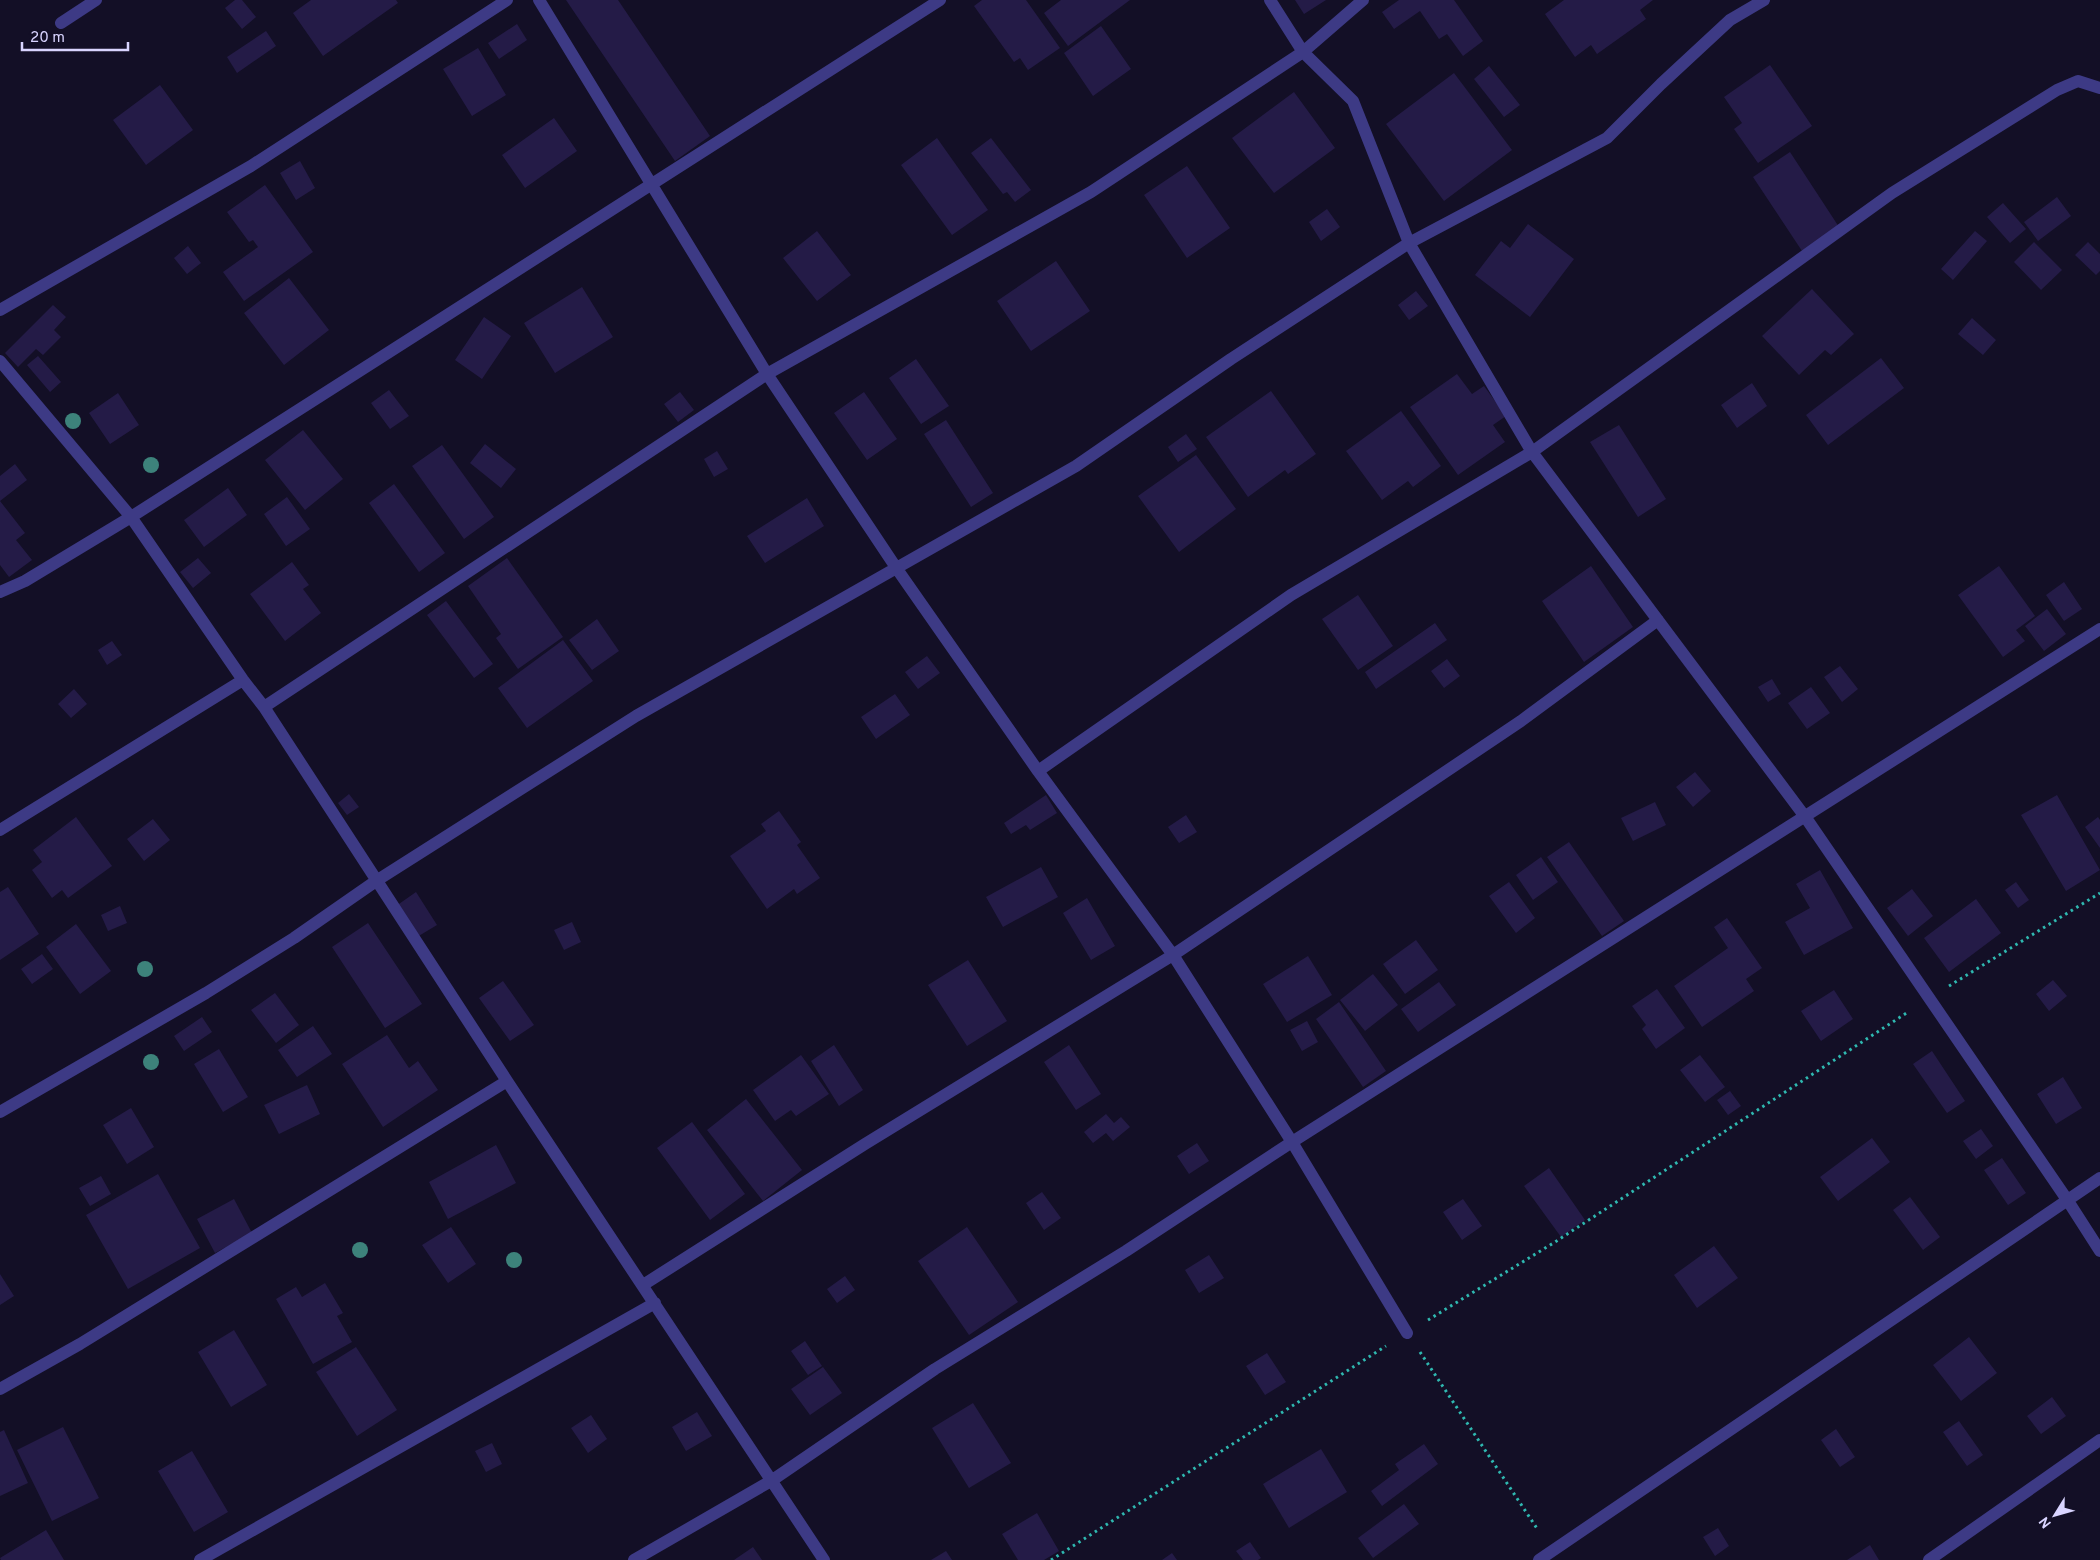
<svg xmlns="http://www.w3.org/2000/svg" width="2100" height="1560" font-family="Overpass,sans-serif">
<rect width="100%" height="100%" fill="#130f26"/>
<path fill="#241b47" d="M235,0H242L256,17L242,29L225,8Z
M311,0H396L398,3L323,56L293,13Z
M566,0H618L710,136L675,161Z
M982,0H1026L1060,48L1028,70L1020,58L1014,62L974,6Z
M1061,0H1130L1068,46L1044,13Z
M1295,0H1326L1304,14Z
M1399,0H1454L1483,41L1463,56L1447,34L1439,39L1420,11L1394,29L1382,12Z
M1564,0H1653L1640,10L1646,19L1597,54L1591,45L1575,57L1545,14Z
M517,24L527,40L499,59L488,43Z
M1101,26L1131,69L1093,96L1064,53Z
M266,31L276,46L237,73L227,57Z
M478,48L506,95L472,116L443,69Z
M1770,65L1812,126L1758,163L1734,129L1742,123L1724,97Z
M1489,66L1520,105L1504,117L1474,79Z
M1454,73L1512,150L1444,201L1386,124Z
M160,85L193,130L146,165L113,120Z
M1294,92L1335,148L1274,193L1232,138Z
M554,118L577,151L525,188L502,155Z
M937,138L988,210L952,235L901,165Z
M991,138L1031,190L1015,202L1007,192L1003,194L971,153Z
M1790,152L1839,227L1802,251L1753,177Z
M300,161L315,188L296,200L280,173Z
M1187,166L1230,228L1187,258L1144,195Z
M265,185L313,252L244,301L223,272L258,247L253,240L249,242L227,212Z
M2057,197L2071,216L2038,241L2024,222Z
M2003,203L2026,229L2010,243L1987,217Z
M1327,209L1340,227L1321,241L1309,222Z
M1528,224L1574,259L1530,317L1475,275L1501,241L1510,248Z
M817,231L851,275L817,301L783,258Z
M1975,231L1987,241L1953,280L1941,269Z
M2034,242L2062,270L2041,290L2014,262Z
M2088,242L2100,254V271L2096,275L2075,255Z
M188,246L201,263L187,274L174,258Z
M1056,261L1090,311L1031,351L997,301Z
M289,278L329,330L284,365L244,313Z
M582,287L613,337L555,373L524,323Z
M1812,289L1854,334L1831,355L1825,350L1799,375L1762,336Z
M1416,291L1428,306L1409,320L1398,305Z
M53,305L66,317L54,330L61,337L43,355L36,349L18,367L5,353Z
M484,317L511,336L482,379L455,360Z
M1972,318L1996,340L1983,355L1958,334Z
M38,356L61,382L50,392L27,365Z
M1881,358L1904,388L1828,445L1806,415Z
M916,359L949,406L921,424L889,378Z
M1457,374L1472,394L1484,386L1506,416L1493,425L1505,442L1458,475L1410,407Z
M1752,383L1767,406L1737,428L1721,405Z
M389,390L409,416L390,429L371,403Z
M1271,391L1316,454L1288,474L1285,470L1248,497L1206,437Z
M680,392L694,410L678,422L664,404Z
M864,392L897,439L867,460L834,413Z
M118,393L139,425L110,444L89,413Z
M1401,411L1441,466L1413,487L1408,481L1382,500L1346,451Z
M946,420L993,493L971,507L924,434Z
M1619,425L1666,499L1638,517L1590,442Z
M303,430L343,479L305,510L265,460Z
M1186,434L1197,449L1178,462L1168,447Z
M485,444L516,469L501,488L470,463Z
M442,445L494,517L464,539L412,466Z
M717,451L728,469L714,477L704,459Z
M1196,455L1236,509L1179,552L1138,496Z
M15,464L27,480L0,501L25,533L16,540L32,560L9,577L0,565V476Z
M394,484L445,553L419,572L369,503Z
M228,488L247,515L204,547L184,520Z
M287,497L310,529L286,546L264,514Z
M807,498L824,526L765,563L747,536Z
M198,558L211,573L193,588L180,572Z
M507,558L563,637L518,669L496,638L501,634L468,586Z
M292,562L309,585L303,589L321,613L285,641L250,594Z
M1591,566L1633,627L1584,662L1542,601Z
M1999,566L2035,616L2016,630L2025,641L2003,657L1958,595Z
M2064,582L2082,609L2064,621L2046,595Z
M1358,595L1393,646L1358,670L1322,619Z
M446,601L493,664L474,678L427,615Z
M2047,609L2066,634L2044,651L2025,626Z
M597,619L619,651L592,670L569,640Z
M1435,623L1447,640L1376,689L1365,672Z
M563,640L593,681L527,728L498,688Z
M112,641L122,655L107,665L98,650Z
M927,656L940,673L918,689L905,672Z
M1447,659L1460,676L1444,688L1431,671Z
M1840,666L1858,689L1842,702L1824,677Z
M1772,679L1781,694L1768,702L1758,687Z
M1811,687L1830,713L1807,729L1788,703Z
M74,689L87,704L71,718L58,704Z
M895,694L910,715L876,739L861,717Z
M1695,772L1711,791L1693,807L1676,787Z
M349,794L359,807L347,815L338,803Z
M1046,795L1057,813L1030,830L1026,825L1011,834L1004,823Z
M2057,795L2100,870L2066,891L2021,815Z
M1655,802L1666,825L1633,841L1621,818Z
M779,811L801,842L797,845L820,878L797,894L794,889L767,909L730,856L766,831L761,824Z
M1186,815L1197,832L1179,843L1168,827Z
M76,817L112,866L68,898L62,890L52,898L32,870L42,862L33,850Z
M2098,817L2100,820V848L2085,827Z
M153,819L170,840L144,861L127,839Z
M1569,842L1624,921L1602,936L1547,857Z
M1541,857L1558,882L1533,900L1516,875Z
M1041,867L1058,897L1003,927L986,897Z
M1820,870L1853,928L1804,955L1785,922L1810,908L1796,884Z
M1509,882L1535,918L1516,933L1489,896Z
M2016,882L2029,900L2018,908L2005,890Z
M8,887L39,934L0,960V892Z
M1912,889L1933,916L1908,936L1887,908Z
M416,892L437,925L417,937L396,906Z
M1087,898L1115,946L1091,960L1063,913Z
M1976,899L2001,933L1949,972L1924,938Z
M120,906L127,923L108,931L101,915Z
M1727,918L1762,968L1746,979L1754,991L1702,1027L1674,986L1728,948L1714,927Z
M572,922L581,942L564,950L554,930Z
M368,923L422,1004L385,1028L332,947Z
M76,924L111,971L80,994L46,947Z
M1416,940L1438,970L1405,994L1383,964Z
M42,954L53,969L32,984L21,969Z
M1308,956L1332,995L1287,1022L1263,984Z
M968,960L1007,1021L967,1046L928,985Z
M1373,974L1398,1005L1365,1031L1340,1000Z
M2053,980L2067,996L2049,1011L2036,994Z
M503,981L534,1025L510,1041L479,998Z
M1439,982L1456,1005L1418,1032L1401,1009Z
M1657,989L1685,1028L1656,1049L1642,1029L1646,1025L1632,1006Z
M1834,990L1853,1019L1821,1041L1801,1011Z
M275,993L299,1025L276,1043L251,1010Z
M1339,1002L1386,1071L1363,1087L1316,1019Z
M202,1017L212,1032L184,1051L174,1036Z
M1307,1021L1318,1042L1302,1051L1290,1030Z
M313,1026L332,1054L297,1077L278,1050Z
M387,1035L409,1068L418,1061L438,1090L383,1127L342,1064Z
M834,1045L863,1090L839,1106L811,1061Z
M1069,1045L1101,1094L1076,1110L1044,1062Z
M219,1049L248,1097L223,1112L194,1064Z
M1932,1051L1965,1101L1947,1113L1913,1064Z
M801,1055L829,1094L796,1116L791,1110L775,1121L753,1090Z
M1700,1055L1725,1087L1705,1102L1680,1070Z
M2063,1077L2082,1108L2056,1124L2037,1094Z
M307,1085L320,1114L279,1134L264,1105Z
M1730,1091L1741,1106L1728,1115L1717,1100Z
M746,1099L802,1170L763,1201L707,1130Z
M131,1108L154,1147L127,1164L103,1125Z
M1106,1114L1114,1123L1121,1117L1130,1127L1113,1141L1106,1133L1093,1143L1084,1132Z
M692,1122L745,1194L710,1220L657,1148Z
M1981,1129L1993,1146L1976,1159L1963,1141Z
M1872,1138L1890,1162L1838,1201L1820,1177Z
M1197,1143L1209,1161L1189,1174L1177,1156Z
M496,1145L516,1183L448,1219L429,1182Z
M2002,1158L2026,1193L2008,1205L1984,1170Z
M1549,1168L1585,1220L1561,1237L1524,1186Z
M158,1174L200,1248L128,1289L86,1215Z
M101,1176L111,1194L90,1206L79,1188Z
M1042,1192L1061,1218L1044,1230L1026,1203Z
M1910,1197L1940,1237L1923,1250L1893,1210Z
M234,1199L252,1233L215,1253L197,1219Z
M1463,1199L1482,1226L1462,1240L1443,1212Z
M451,1227L476,1264L448,1283L422,1245Z
M967,1227L1018,1302L969,1335L918,1261Z
M1714,1246L1738,1278L1697,1308L1674,1275Z
M1209,1255L1224,1278L1199,1293L1185,1270Z
M0,1274L14,1296L0,1305Z
M845,1276L855,1290L837,1303L827,1289Z
M325,1283L343,1313L337,1316L352,1342L313,1364L276,1299L296,1287L302,1297Z
M234,1330L267,1385L231,1407L198,1352Z
M1969,1337L1997,1373L1961,1401L1933,1365Z
M805,1341L822,1366L808,1375L791,1351Z
M356,1347L397,1410L357,1436L316,1372Z
M1267,1353L1286,1382L1265,1395L1246,1366Z
M823,1367L842,1393L810,1415L791,1389Z
M2052,1397L2066,1416L2041,1434L2027,1416Z
M973,1403L1011,1463L969,1488L932,1428Z
M697,1412L712,1436L686,1451L672,1427Z
M591,1415L607,1439L588,1453L571,1428Z
M1959,1421L1983,1455L1967,1466L1943,1432Z
M63,1427L99,1498L52,1521L17,1450Z
M1836,1429L1855,1457L1840,1467L1821,1440Z
M4,1430L28,1483L0,1496V1432Z
M492,1443L502,1464L486,1472L475,1451Z
M1424,1444L1438,1464L1382,1506L1371,1491L1399,1470L1395,1464Z
M1321,1449L1347,1492L1289,1528L1263,1484Z
M192,1451L228,1512L194,1532L158,1471Z
M1404,1504L1419,1524L1373,1558L1358,1538Z
M1037,1513L1059,1551L1044,1560H1018L1002,1534Z
M1718,1528L1729,1546L1715,1556L1703,1537Z
M46,1530L64,1560H1L0,1558Z
M1250,1542L1261,1558L1258,1560H1243L1236,1551Z
M1870,1545L1879,1560H1847Z
M753,1547L762,1560H734Z
M946,1551L952,1560H931Z
M1172,1553L1177,1560H1162Z"/>
<g fill="none" stroke-linecap="round" stroke-linejoin="round">
<path stroke="#2fb8b0" stroke-width="3" stroke-dasharray="2.5 4" stroke-linecap="butt" d="M1949,986L2100,893
M1428,1320L1555,1242L1908,1012
M1420,1352L1538,1530
M1051,1560L1386,1346"/>
<path stroke="#3d3a85" stroke-width="12" d="M539,0L767,374L897,569L1038,771L1173,955L1292,1142L1407,1333
M1270,0L1303,52L1353,101L1409,243L1532,452L1806,818L2068,1201L2100,1251
M61,23L96,0
M0,310L251,166L507,0
M0,361L131,517L243,680L264,707L507,1081L824,1560
M0,592L25,581L131,517L940,0
M264,707L767,374L1091,192L1303,52L1363,0
M1038,771L1291,595L1532,452L1892,193L2057,90L2078,81L2100,88
M0,830L243,680
M0,1112L206,993L294,938L376,881L636,716L1076,466L1231,359L1409,243L1607,138L1661,84L1730,20L1764,0
M643,1285L865,1144L1173,955L1521,721L1658,620
M0,1389L80,1344L507,1081
M200,1560L655,1303
M634,1560L771,1481L935,1369L1126,1251L1292,1142L2100,629
M1539,1560L2100,1178
M1929,1560L2100,1440"/>
</g>
<g fill="#3d827b">
<circle cx="73" cy="421" r="8"/>
<circle cx="151" cy="465" r="8"/>
<circle cx="145" cy="969" r="8"/>
<circle cx="151" cy="1062" r="8"/>
<circle cx="360" cy="1250" r="8"/>
<circle cx="514" cy="1260" r="8"/>
</g>
<g transform="translate(2055 1515) rotate(233)" stroke="#130f26" stroke-width="4" paint-order="stroke">
<path d="M0-4L9 19L0 12L-9 19Z" fill="#d9d4ff"/>
<text y="-8" font-size="14" font-weight="bold" text-anchor="middle" fill="#d9d4ff">N</text>
</g>
<path d="M22 42v8h106v-8" fill="none" stroke="#d9d4ff" stroke-width="2.5"/>
<text x="30" y="42" font-size="15" fill="#d9d4ff" stroke="#130f26" stroke-width="4" paint-order="stroke">20 m</text>
</svg>
